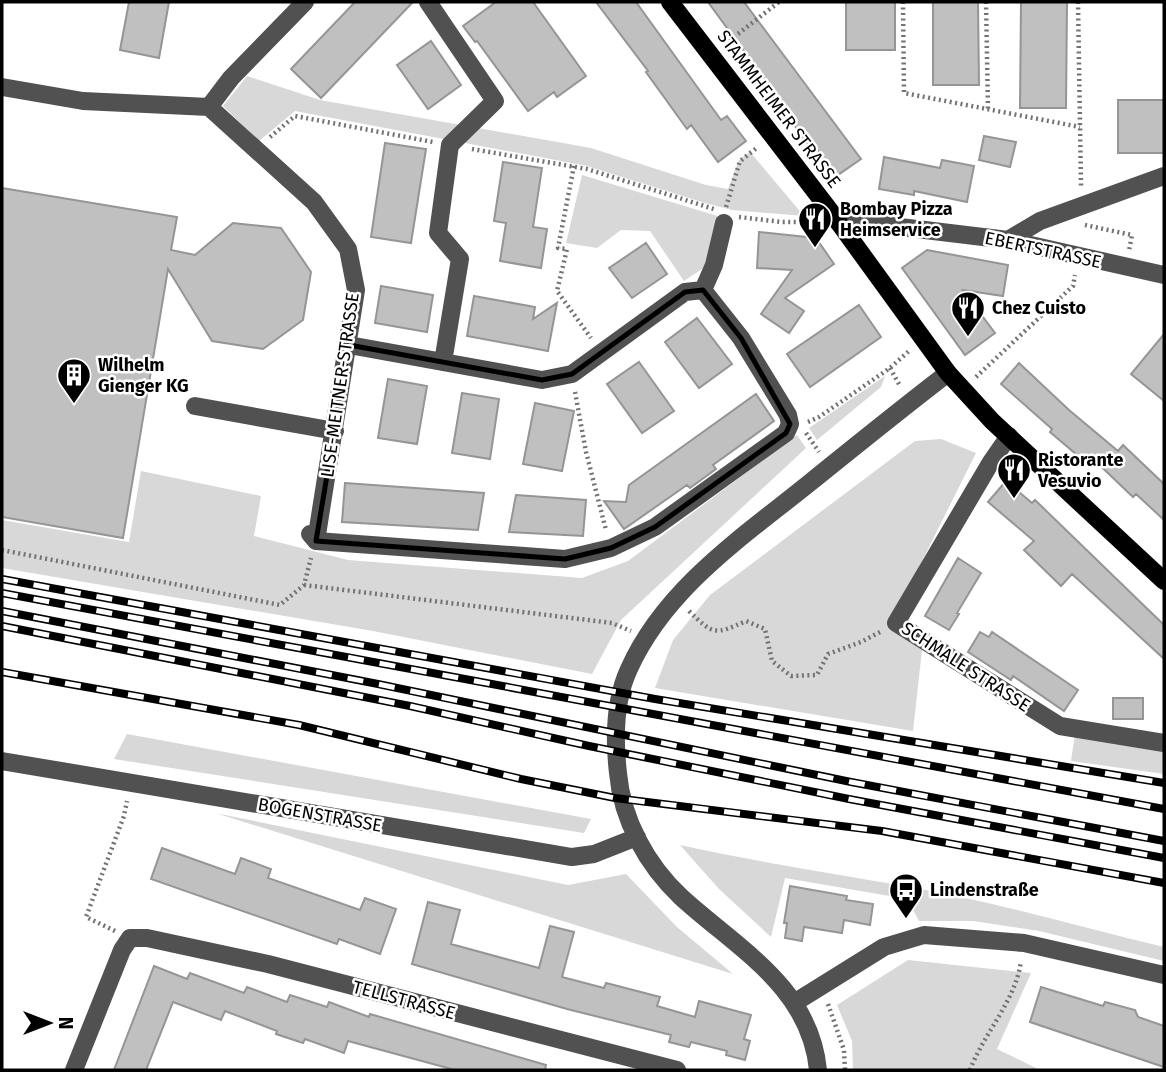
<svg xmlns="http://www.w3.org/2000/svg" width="1166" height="1072" font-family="'Fira Sans',sans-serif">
<rect width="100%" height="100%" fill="#fff"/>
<path fill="#d8d8d8" d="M247,76L320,100L591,148L706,185L728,189L739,160L750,152L804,216L732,210L705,203L587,166L295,111L259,141L223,106Z
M582,175L721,217L708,265L684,281L650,231L621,230L597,248L566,243Z
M885,376L881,387L817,440L809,428Z
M797,435L806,448L621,620L592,674L373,631L2,568V520L129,542L141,471L261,496L254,536L348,560L582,578L628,561Z
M941,439L976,453L892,621L922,650L913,731L655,688L673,640L710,595L915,441Z
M127,734L591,819L584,833L114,759Z
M1075,734L1164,749V774L1071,761Z
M215,813L568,885L626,874L677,927L733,974Z
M680,845C761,863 844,875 926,890C1006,905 1085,928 1164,947V961L1039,931L973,921H919L907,899L785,878L771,937L719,889Z
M908,960L1031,973L997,1049L1040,1070H853L852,1041L837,1005Z"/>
<path fill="#c0c0c0" stroke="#959595" stroke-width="2" d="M129,2H169L159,58L120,50Z
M355,2H413L321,98L291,69Z
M496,2H533L586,76L557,97L554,92L528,111L477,41L475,42L463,26Z
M596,2H636L721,120L727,116L746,141L718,162L691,125L687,129L646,72L648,71Z
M708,2H744L861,159L835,177L813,144L809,146L792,122L769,89L771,88Z
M846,2H895V50H846Z
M933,2H978L979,85H933Z
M1021,2H1067L1066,108H1020Z
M431,41L461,85L428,109L397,65Z
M1118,100H1164V153H1118Z
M984,136L1016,142L1010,167L979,160Z
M385,143L426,149L411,243L371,237Z
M884,157L940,168L942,160L974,166L967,202L914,191V195L879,189Z
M503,162L542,168L533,227L547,229L541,268L500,261L506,223L494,221Z
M2,188L177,217L171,250L195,255L233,223L281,228L311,272L303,320L263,349L212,341L168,269L123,538L2,517Z
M759,232L816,238L834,264L785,298L804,311L789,333L761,314L792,270L757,268Z
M646,243L667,274L632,298L609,268Z
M927,250L1008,265L1003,296L963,290L995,333L965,355L902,268Z
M381,286L433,295L427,332L375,323Z
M474,296L535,307L533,319L557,303L548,351L467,336Z
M859,305L881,337L810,387L787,354Z
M697,318L732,364L699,388L665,342Z
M1164,334V401L1131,374Z
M639,362L674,411L642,433L607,384Z
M1019,363L1069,410L1118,451L1123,445L1164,484V520L1136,494L1133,497L1088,454L1083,460L1050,432L1052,429L1001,384Z
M388,379L427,386L417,444L378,438Z
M462,393L499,399L490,459L452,453Z
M756,394L774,421L713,465L716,469L690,488L687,485L624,529L604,501L626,502L629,485Z
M535,403L574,411L562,471L523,464Z
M1006,481L1032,503L1035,500L1164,625V659L1072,574L1061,586L1024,550L1034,541L988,502Z
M345,483L484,493L478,530L342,522Z
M516,495L586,500L583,536L509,532Z
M958,558L981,573L957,613L959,614L949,630L925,616Z
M980,632L989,637L992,632L1078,690L1064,711L1013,676L1011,680L968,652Z
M1113,698H1143V719H1113Z
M162,848L235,874L241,858L271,869L268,878L360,910L365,898L396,909L380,954L339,939L337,944L151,879Z
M790,886L847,896L846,900L873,904L870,925L844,920L842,933L804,927L802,941L785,938L787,923H784Z
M428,902L460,910L451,944L539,968L550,926L574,932L562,977L604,988L606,983L660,997L657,1006L695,1017L699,1001L751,1015L744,1039L750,1041L745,1060L726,1055L727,1051L691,1042L689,1047L669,1042L671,1035L567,1009L412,964Z
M154,966L187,979L190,973L244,993L247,987L287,1002L290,995L327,1007L329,1002L369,1017L370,1014L546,1065L545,1070H455L348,1041L344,1053L305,1039L303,1043L276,1034L277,1031L225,1011L221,1020L173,1002L146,1070H114Z
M1041,987L1103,1006L1105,1002L1135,1010L1138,1017L1164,1026V1067L1030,1022Z"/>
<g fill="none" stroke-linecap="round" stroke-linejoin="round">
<path stroke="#737373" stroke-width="4.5" stroke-dasharray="2 3.5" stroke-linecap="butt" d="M903,2L904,93L1080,127
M986,2L988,109
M1078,2L1081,186
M725,44L779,2
M270,137L295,116L433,142
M472,149L587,169L714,209
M574,166L558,248L567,249L557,291L591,338
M726,207L740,161L758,147
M739,217L782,222H814
M1085,225L1132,235L1129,251
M890,368L900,386
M976,377L1073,286L1075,275
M575,392L586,452L606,530
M808,422L819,417L890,368L909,351
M806,433L819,452
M2,550L280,605L304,585L311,558
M304,585L612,623L631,631
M689,611C713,635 715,635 746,621L765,629L772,661L791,676L817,675L828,654L861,642L880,632
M115,931L86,917L124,816L127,801
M828,1004L844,1050L845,1070
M970,1070C984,1033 1016,1000 1021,961"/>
<path stroke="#515151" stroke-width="18" d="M428,2L495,101L450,145L438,233L460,259L443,362
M2,87L83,101L209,107L231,78L305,2
M209,107L314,202L348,249L356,290L316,541L310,534
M838,222L875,224L1008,240L1164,275
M1008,240L1040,221L1164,176
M349,345L542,380L572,374L685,292L703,290L714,265L724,223
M195,406L335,431
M1009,436L991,462L896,623L1060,726L1164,743
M316,541L565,559L611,548L655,527L786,433L790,424L788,415L741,338L703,290
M2,761L572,857L594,854L637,837
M794,1003L884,947L924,935L1024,943L1164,975
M74,1070L122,950L130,938H147L268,964L677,1070
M818,1070C810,987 738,949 681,897C647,865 622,820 618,773C614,738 614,701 629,669C665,589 741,538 807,485C854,447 901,409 948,373"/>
<path stroke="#000" stroke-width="18" d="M670,2L834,216L948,373L992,421L1164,581"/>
<g stroke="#000" stroke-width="8">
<path id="rail" d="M2,579L655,699L1164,783
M2,593L1164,809
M2,611L378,684L851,782L1164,841
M2,626L410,706L589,746L849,799L1164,858
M2,672L299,725L521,779L615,798L882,831L1164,883"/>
</g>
<use href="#rail" stroke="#fff" stroke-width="5" stroke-dasharray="16" stroke-linecap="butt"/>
</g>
<path fill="none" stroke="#000" stroke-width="5" stroke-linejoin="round" d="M703,290L741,338L790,424L786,433L655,527L611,548L565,559L316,541L349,345L542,380L572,374L685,292Z"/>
<defs>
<g id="restaurant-pin" transform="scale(1.75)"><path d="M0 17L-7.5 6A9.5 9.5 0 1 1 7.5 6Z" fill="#000" stroke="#fff"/><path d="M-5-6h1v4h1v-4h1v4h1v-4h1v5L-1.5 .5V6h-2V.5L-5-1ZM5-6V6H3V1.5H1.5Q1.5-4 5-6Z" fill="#fff"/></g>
<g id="building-pin" transform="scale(1.75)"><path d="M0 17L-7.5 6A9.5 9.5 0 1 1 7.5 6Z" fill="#000" stroke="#fff"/><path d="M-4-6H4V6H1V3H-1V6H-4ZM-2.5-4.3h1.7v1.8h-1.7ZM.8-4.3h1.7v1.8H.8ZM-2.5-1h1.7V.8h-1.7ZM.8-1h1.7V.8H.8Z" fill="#fff"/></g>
<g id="bus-pin" transform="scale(1.75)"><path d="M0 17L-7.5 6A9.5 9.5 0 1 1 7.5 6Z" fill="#000" stroke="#fff"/><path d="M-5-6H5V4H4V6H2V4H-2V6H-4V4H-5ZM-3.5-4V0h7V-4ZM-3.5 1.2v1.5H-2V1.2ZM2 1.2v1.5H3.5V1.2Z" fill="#fff"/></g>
</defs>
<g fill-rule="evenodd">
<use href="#restaurant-pin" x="815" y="219"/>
<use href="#restaurant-pin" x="968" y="308"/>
<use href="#building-pin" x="74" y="375"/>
<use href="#restaurant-pin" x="1014" y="470"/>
<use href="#bus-pin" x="906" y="890"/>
</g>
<g text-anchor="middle" stroke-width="5" stroke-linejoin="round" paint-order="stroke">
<g font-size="18" fill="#000" stroke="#fff">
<text transform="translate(779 109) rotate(53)" y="6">STAMMHEIMER STRASSE</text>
<text transform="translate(1043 250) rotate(12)" y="6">EBERTSTRASSE</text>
<text transform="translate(340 385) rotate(-82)" y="6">LISE-MEITNER-STRASSE</text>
<text transform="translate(966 667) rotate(33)" y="6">SCHMALE STRASSE</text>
<text transform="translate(320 815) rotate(10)" y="6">BOGENSTRASSE</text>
<text transform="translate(404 1000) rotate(15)" y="6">TELLSTRASSE</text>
</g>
<g font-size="18" font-weight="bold" fill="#000" stroke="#fff" text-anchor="start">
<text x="840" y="215">Bombay Pizza<tspan x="840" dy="21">Heimservice</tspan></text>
<text x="992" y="314">Chez Cuisto</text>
<text x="98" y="371">Wilhelm<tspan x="98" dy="21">Gienger KG</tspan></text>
<text x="1038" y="466">Ristorante<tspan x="1038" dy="21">Vesuvio</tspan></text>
<text x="930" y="896">Lindenstraße</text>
</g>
</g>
<rect width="1166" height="1072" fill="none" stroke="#000000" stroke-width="7"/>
<g transform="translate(49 1023) rotate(90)" stroke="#ffffff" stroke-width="5" paint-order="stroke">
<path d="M0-5L12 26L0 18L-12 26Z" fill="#000000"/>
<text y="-10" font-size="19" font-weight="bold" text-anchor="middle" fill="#000000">N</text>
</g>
</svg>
